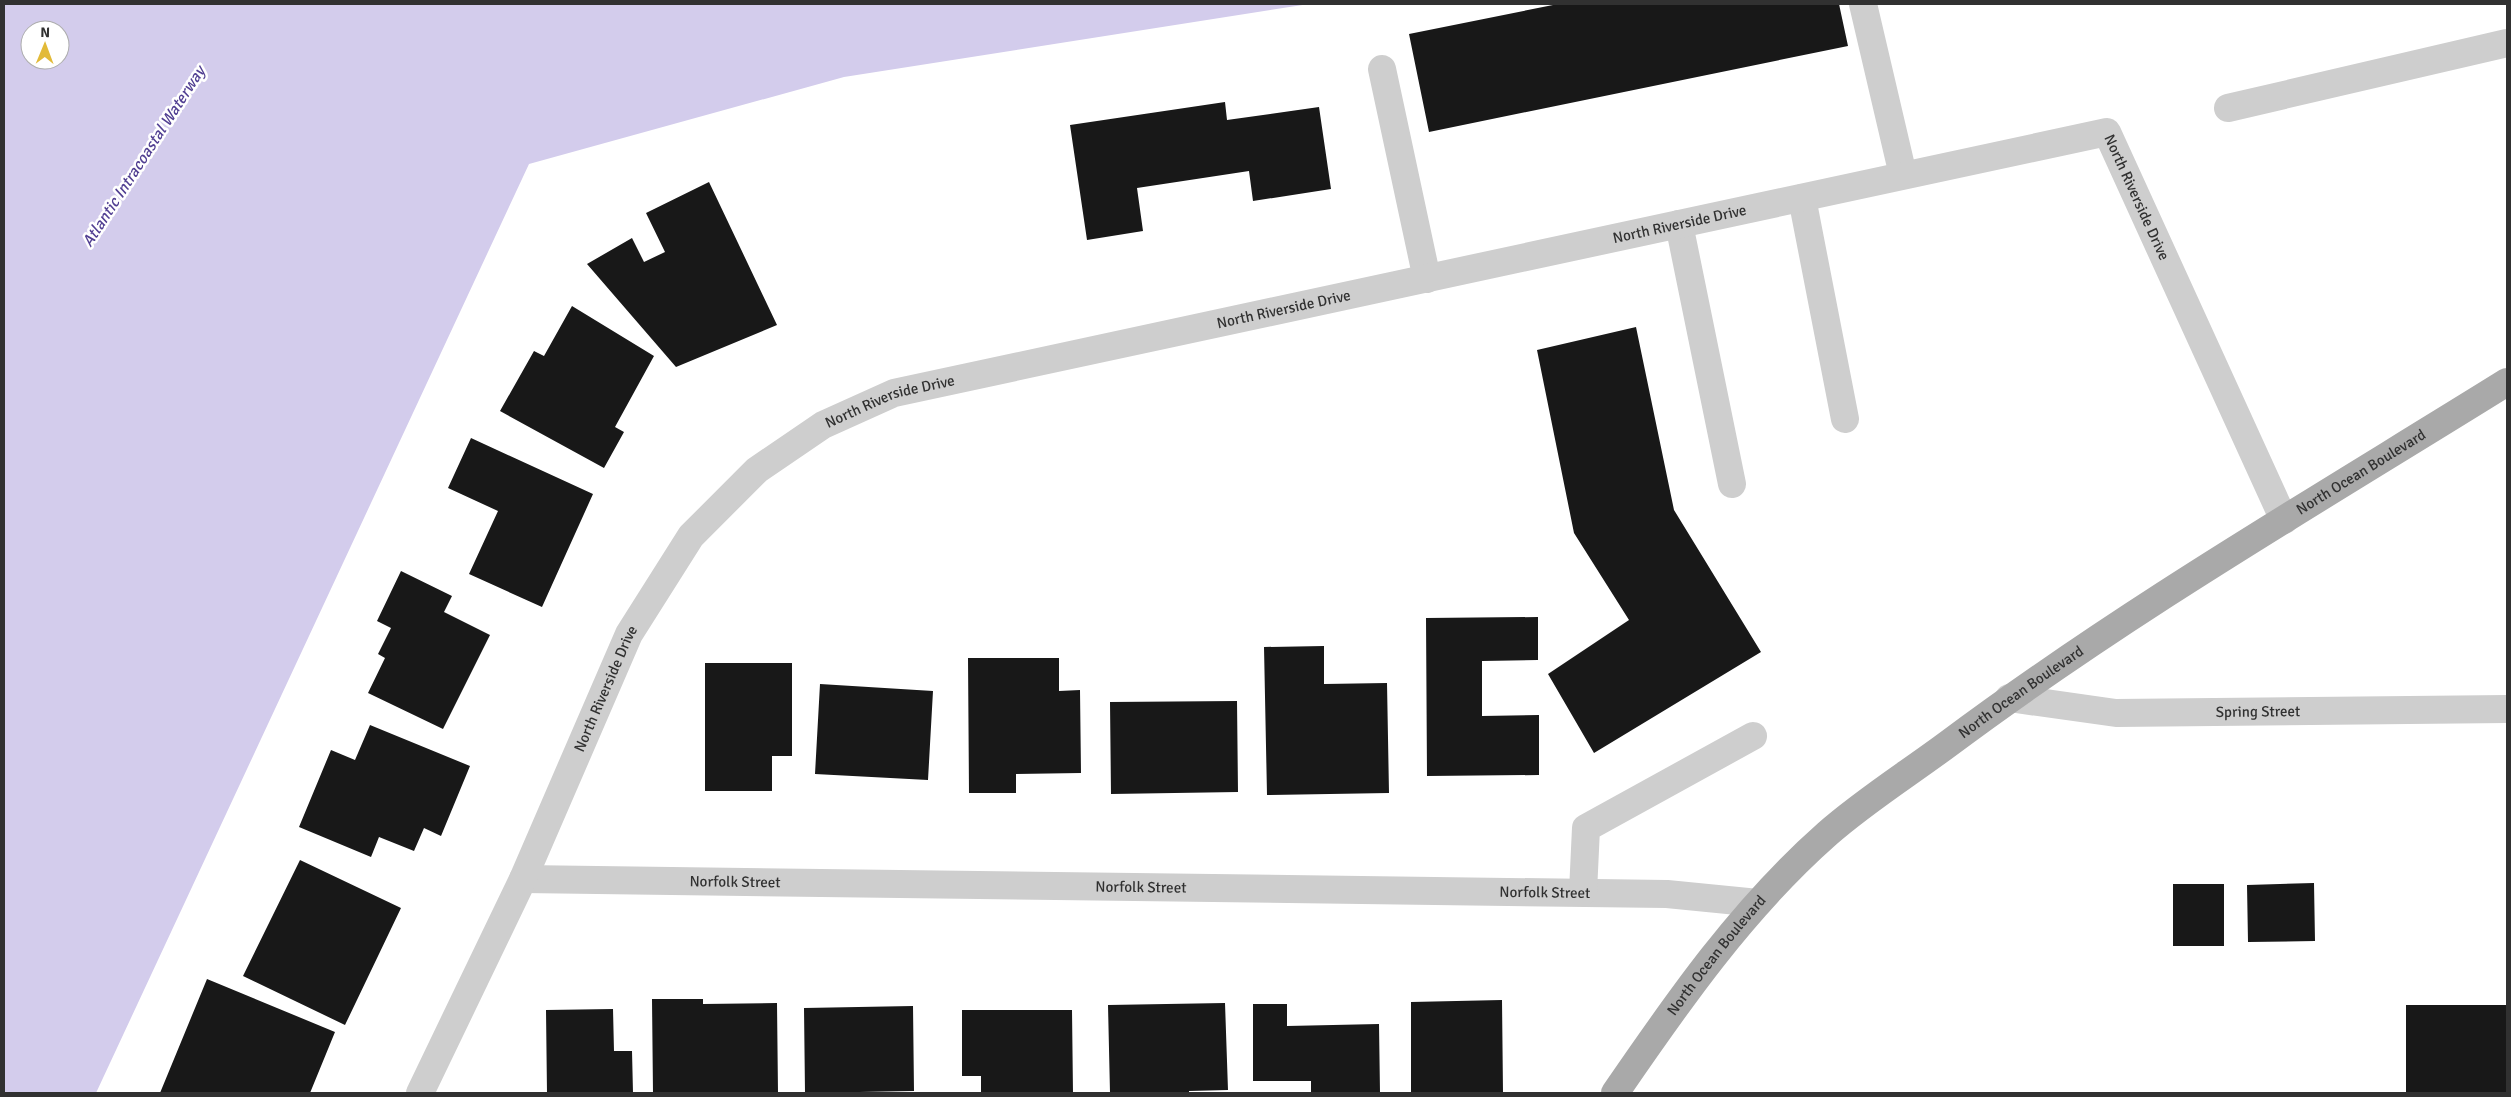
<svg xmlns="http://www.w3.org/2000/svg" width="2511" height="1097" font-family="Signika,sans-serif">
<rect width="100%" height="100%" fill="#fff"/>
<path fill="#d3ccec" fill-rule="evenodd" d="M4,4H1309L844,77L529,164L96,1093H4ZM30,30H60V60H30Z"/>
<path fill="#181818" d="M1558,4H1839L1848,46L1429,132L1409,34Z
M1225,102L1227,120L1319,107L1331,189L1253,201L1249,171L1137,188L1143,231L1087,240L1070,125Z
M709,182L777,325L676,367L587,264L632,238L644,262L665,252L646,213Z
M572,306L654,356L615,427L624,432L604,468L500,411L534,351L544,356Z
M1636,327L1674,510L1761,652L1594,753L1548,674L1629,620L1574,533L1537,350Z
M471,438L593,494L542,607L469,574L498,511L448,488Z
M401,571L452,596L444,612L490,635L443,729L368,693L385,658L378,654L391,628L377,621Z
M1538,617V660L1482,661V716L1539,715V775L1427,776L1426,618Z
M1324,646V684L1387,683L1389,793L1267,795L1264,647Z
M968,658H1059V691L1080,690L1081,773L1016,774V793H969Z
M705,663H792V756H772V791H705Z
M820,684L933,691L928,780L815,774Z
M1237,701L1238,792L1111,794L1110,702Z
M370,725L470,766L441,836L424,828L414,851L379,837L371,857L299,827L331,750L355,760Z
M300,860L401,908L345,1025L243,976Z
M2314,883L2315,941L2248,942L2247,885Z
M2173,884H2224V946H2173Z
M207,979L335,1032L310,1093H160Z
M652,999H703V1004L777,1003L778,1093H653Z
M1502,1000L1503,1093H1411V1002Z
M1225,1003L1228,1090L1189,1091V1093H1110L1108,1005Z
M1253,1004H1287V1026L1379,1024L1380,1093H1311V1081H1253Z
M2406,1005H2507V1093H2406Z
M913,1006L914,1091L805,1093L804,1008Z
M613,1009L614,1051H632L633,1093H547L546,1010Z
M962,1010H1072L1073,1093H981V1076H962Z"/>
<g fill="none" stroke-linecap="round" stroke-linejoin="round">
<g stroke="#cecece" stroke-width="28">
<path d="M1863,4L1903,175"/>
<path d="M1382,69L1427,279"/>
<path d="M2228,108L2507,43"/>
<path d="M1802,198L1845,419"/>
<path d="M1679,224L1732,484"/>
<path id="s1" d="M2009,698L2116,713L2507,709"/>
<path id="s2" d="M523,879L1667,894L1758,903"/>
<path d="M1583,892L1586,828L1753,736"/>
<path id="s3" d="M420,1093L523,879L629,634L691,536L757,470L823,425L894,393L2107,132L2284,520"/>
</g>
<path stroke="#a9a9a9" stroke-width="28" id="s4" d="M1615,1093C1678,1001 1743,908 1827,834C1863,802 1909,773 1948,744C2126,611 2319,499 2507,382"/>
</g>
<g text-anchor="middle" stroke-width="5" stroke-linejoin="round" paint-order="stroke">
<g font-size="15" fill="#313131" stroke="#fff">
<text dy="5" stroke="none"><textPath href="#s3" startOffset="2184">North Riverside Drive</textPath></text>
<text dy="5" stroke="none"><textPath href="#s3" startOffset="1675">North Riverside Drive</textPath></text>
<text dy="5" stroke="none"><textPath href="#s3" startOffset="1270">North Riverside Drive</textPath></text>
<text dy="5" stroke="none"><textPath href="#s3" startOffset="865">North Riverside Drive</textPath></text>
<text dy="5" stroke="none"><textPath href="#s4" startOffset="981">North Ocean Boulevard</textPath></text>
<text dy="5" stroke="none"><textPath href="#s3" startOffset="445">North Riverside Drive</textPath></text>
<text dy="5" stroke="none"><textPath href="#s4" startOffset="576">North Ocean Boulevard</textPath></text>
<text dy="5" stroke="none"><textPath href="#s1" startOffset="250">Spring Street</textPath></text>
<text dy="5" stroke="none"><textPath href="#s2" startOffset="212">Norfolk Street</textPath></text>
<text dy="5" stroke="none"><textPath href="#s2" startOffset="618">Norfolk Street</textPath></text>
<text dy="5" stroke="none"><textPath href="#s2" startOffset="1022">Norfolk Street</textPath></text>
<text dy="5" stroke="none"><textPath href="#s4" startOffset="171">North Ocean Boulevard</textPath></text>
</g>
<g font-size="16" font-style="italic" fill="#513f92" stroke="#fff">
<text transform="translate(143 156) rotate(-57)" y="6">Atlantic Intracoastal Waterway</text>
</g>
</g>
<rect width="2511" height="1097" fill="none" stroke="#313131" stroke-width="10"/>
<g transform="translate(45 45) rotate(1)"><circle r="24" fill="#ffffff" stroke="#adadad"/>
<path d="M0-4L9 19L0 12L-9 19Z" fill="#e2ba38"/>
<text y="-8" font-size="14" font-weight="bold" text-anchor="middle" fill="#313131">N</text>
</g>
</svg>
